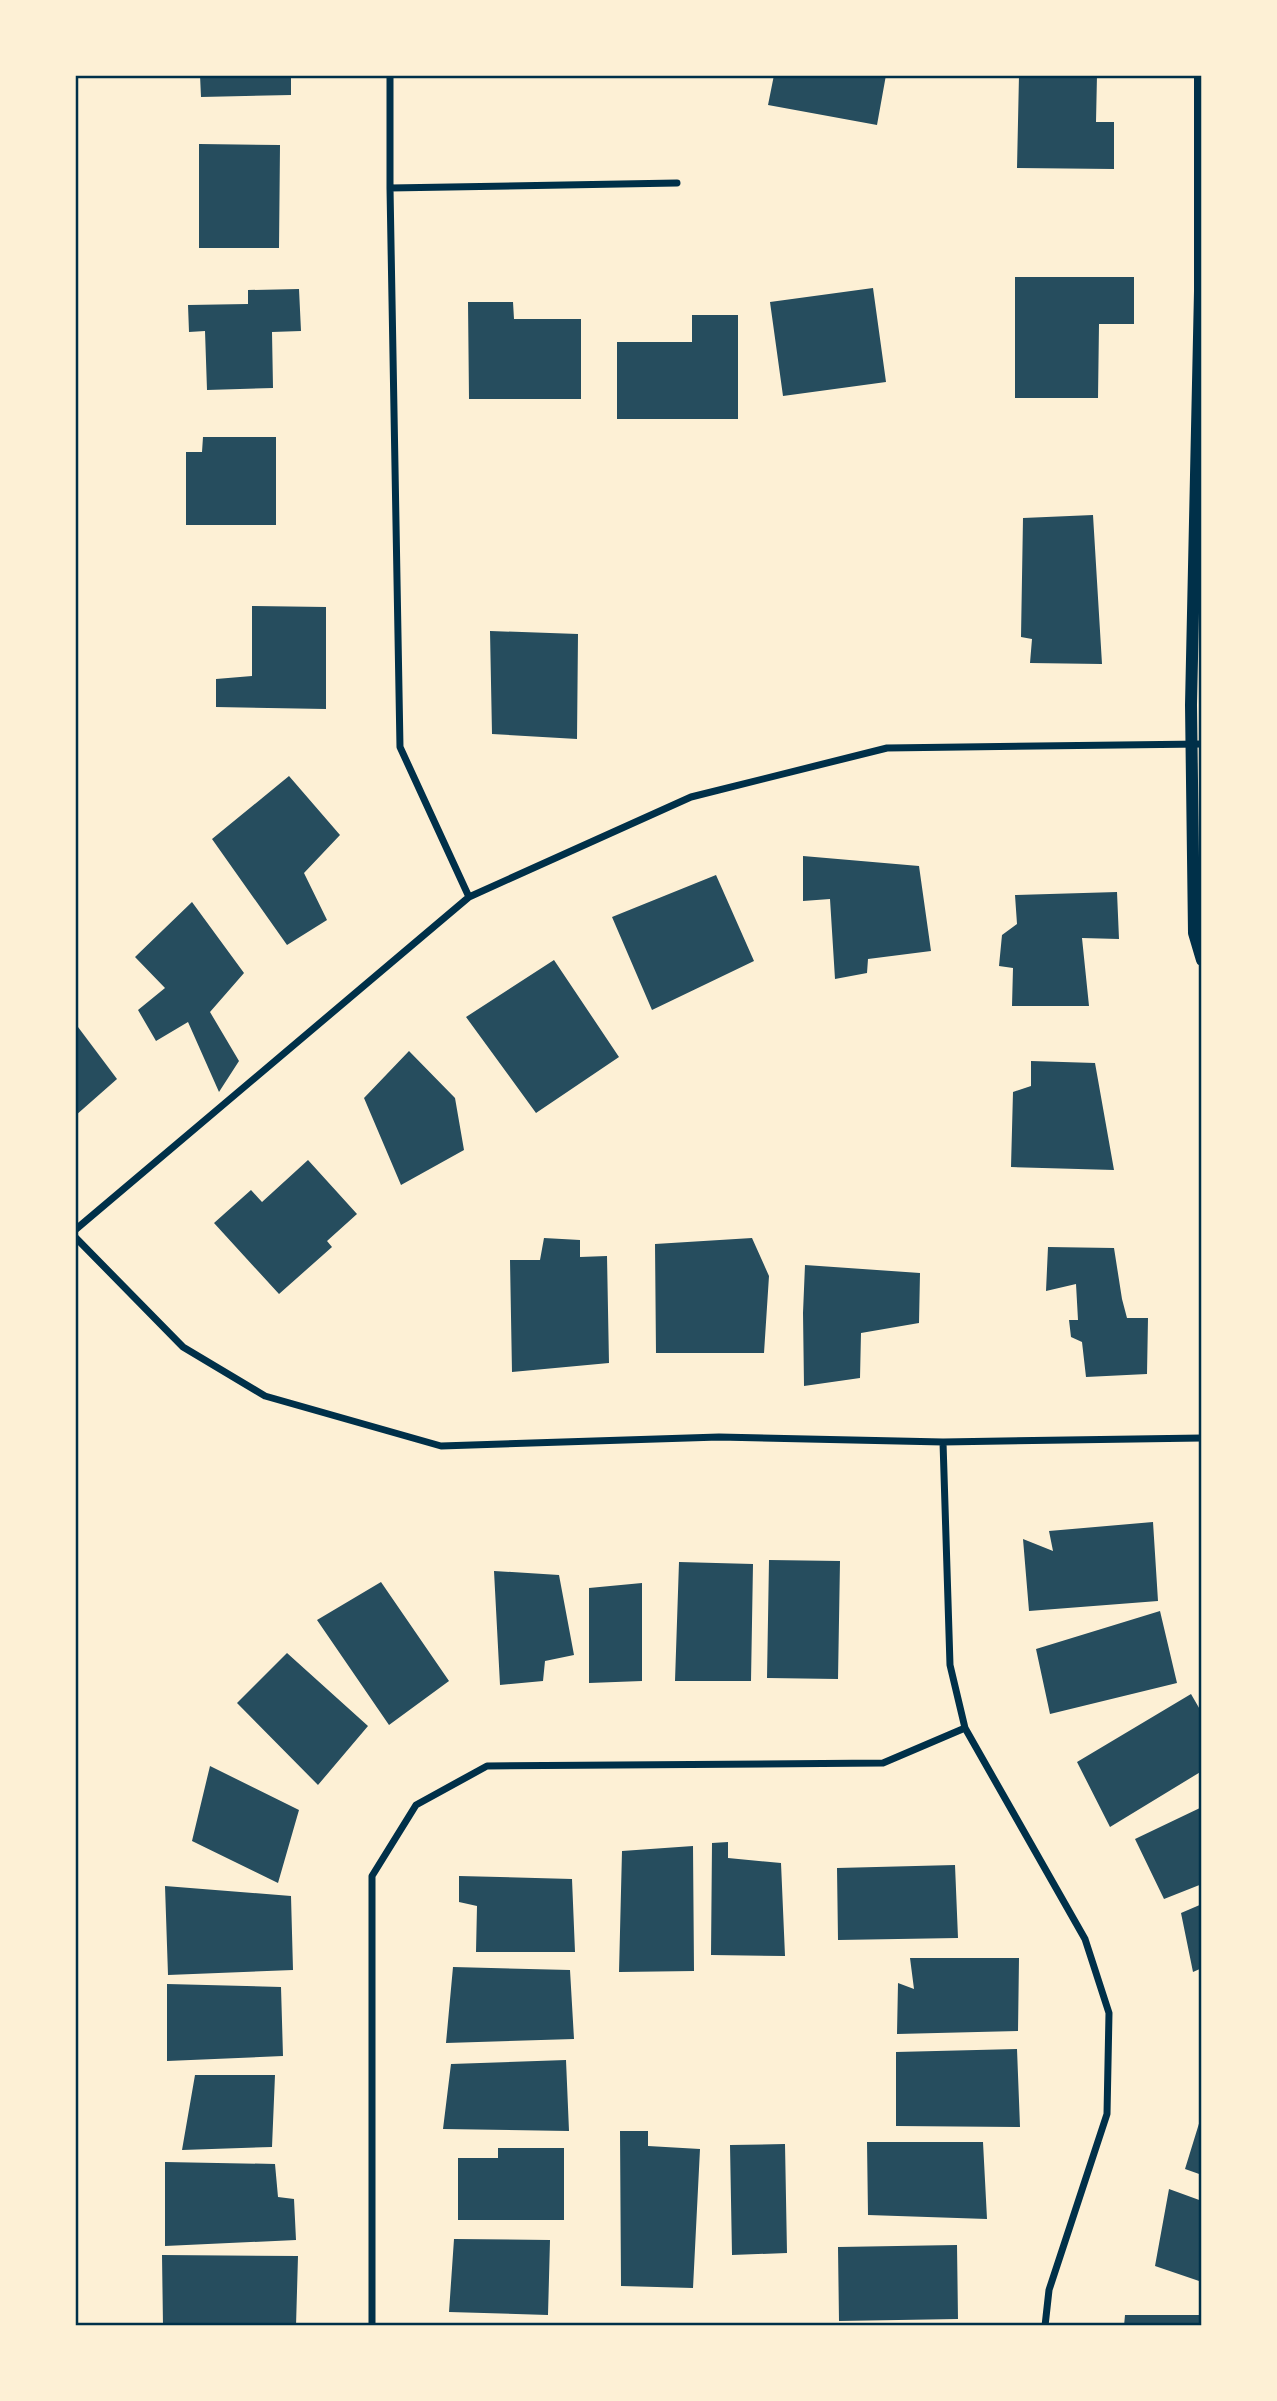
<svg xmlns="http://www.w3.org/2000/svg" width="1277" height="2401" font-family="'Exo 2',sans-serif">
<rect width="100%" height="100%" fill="#fdf0d5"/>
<path fill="#264d5e" d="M200,75H291V95L201,97Z
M774,75H886L877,125L768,105Z
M1019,75H1097L1096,122H1114V169L1017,168Z
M199,144L280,145L279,248H199Z
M1015,277H1134V324H1099L1098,398H1015Z
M873,288L886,382L783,396L770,302Z
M299,289L301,331L272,332L273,388L207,390L205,331L189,332L188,305L248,304V290Z
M468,302H513L514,319H581V399H469Z
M692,315H738V419H617V342H692Z
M203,437H276V525H186V452H202Z
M1093,515L1102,664L1030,663L1032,639L1021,637L1023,518Z
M252,606L326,607V709L216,707V679L252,676Z
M490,631L578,634L577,739L492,734Z
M289,776L340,835L304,873L327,920L287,945L212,839Z
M803,856L919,866L931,951L868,959L867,973L835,979L830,899L803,901Z
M716,875L754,961L652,1010L612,917Z
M1117,892L1119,939L1082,938L1089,1006H1012L1013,968L999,966L1002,935L1017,924L1015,895Z
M192,902L244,973L210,1012L239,1061L219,1092L188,1022L156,1041L138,1010L165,988L135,957Z
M554,960L619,1057L536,1113L466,1017Z
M75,1023L117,1079L75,1116Z
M409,1051L455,1098L464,1150L401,1185L364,1098Z
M1031,1061L1095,1063L1114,1170L1011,1167L1013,1092L1031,1086Z
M308,1160L357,1214L327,1241L332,1247L279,1294L214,1223L251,1190L262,1202Z
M544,1238L580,1240V1257L607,1256L609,1363L512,1372L510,1260H540Z
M752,1238L769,1276L764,1353H656L655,1244Z
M1048,1247L1114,1248L1122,1299L1127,1318H1148L1147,1374L1086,1377L1082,1342L1071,1337L1069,1320H1078L1076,1284L1046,1291Z
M805,1265L920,1273L919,1323L861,1333L860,1378L804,1386L803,1313Z
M1153,1522L1158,1601L1029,1611L1023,1539L1053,1551L1049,1531Z
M769,1560L840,1561L838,1679L767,1678Z
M679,1562L753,1564L751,1681H675Z
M494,1571L559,1575L574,1655L545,1661L543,1681L500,1685Z
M381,1582L449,1681L389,1725L317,1620Z
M642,1583V1681L589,1683V1588Z
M1160,1611L1177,1683L1050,1714L1036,1649Z
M287,1653L368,1726L318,1785L237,1703Z
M1191,1694L1202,1713V1771L1110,1827L1077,1762Z
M210,1766L299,1810L278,1883L192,1841Z
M1202,1807V1884L1164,1899L1135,1839Z
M728,1842V1858L781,1863L785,1956L711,1955L712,1843Z
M693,1846L694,1971L619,1972L622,1851Z
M955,1865L958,1938L838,1940L837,1868Z
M459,1876L572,1879L575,1952H476L477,1906L459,1902Z
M165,1886L291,1896L293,1970L168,1975Z
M1202,1904V1968L1193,1972L1181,1913Z
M910,1958H1019L1018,2031L897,2034L898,1983L914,1989Z
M453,1967L570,1970L574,2039L446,2043Z
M167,1984L281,1987L283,2056L167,2061Z
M1017,2049L1020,2127L896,2126V2052Z
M566,2060L569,2131L443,2129L451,2064Z
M195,2075H275L272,2147L182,2150Z
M1201,2117H1202V2175L1185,2169Z
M620,2131H648V2146L700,2149L693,2288L621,2286Z
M867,2142H983L987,2219L868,2215Z
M785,2144L787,2253L732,2255L730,2145Z
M498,2148H564V2220H458V2158H498Z
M165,2162L275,2164L278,2197L294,2199L296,2240L165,2246Z
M1169,2189L1202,2201V2282L1155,2266Z
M454,2239L550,2240L548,2315L449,2312Z
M957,2245L958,2319L839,2321L838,2247Z
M162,2255L298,2256L296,2326H163Z
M1125,2315H1202V2326H1124Z"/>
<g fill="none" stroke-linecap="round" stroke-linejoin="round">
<path stroke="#003049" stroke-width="7" d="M390,75V188L400,747L469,897
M390,188L677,183
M75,1230L469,897L691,797L887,748L1202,744
M75,1237L183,1347L265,1396L441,1446L719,1437L943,1442L1202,1438
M943,1442L950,1665L965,1728L1085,1939L1109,2013L1107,2114L1049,2290L1045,2326
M372,2326V1876L416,1805L487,1766L883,1763L965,1728"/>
<path stroke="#003049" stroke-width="12" d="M1200,75V291L1191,705L1194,933L1202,960"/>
</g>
<rect width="1277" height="2401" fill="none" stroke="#fdf0d5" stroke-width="154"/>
<rect x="77" y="77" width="1123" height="2247" fill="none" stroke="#003049" stroke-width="2.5"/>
</svg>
